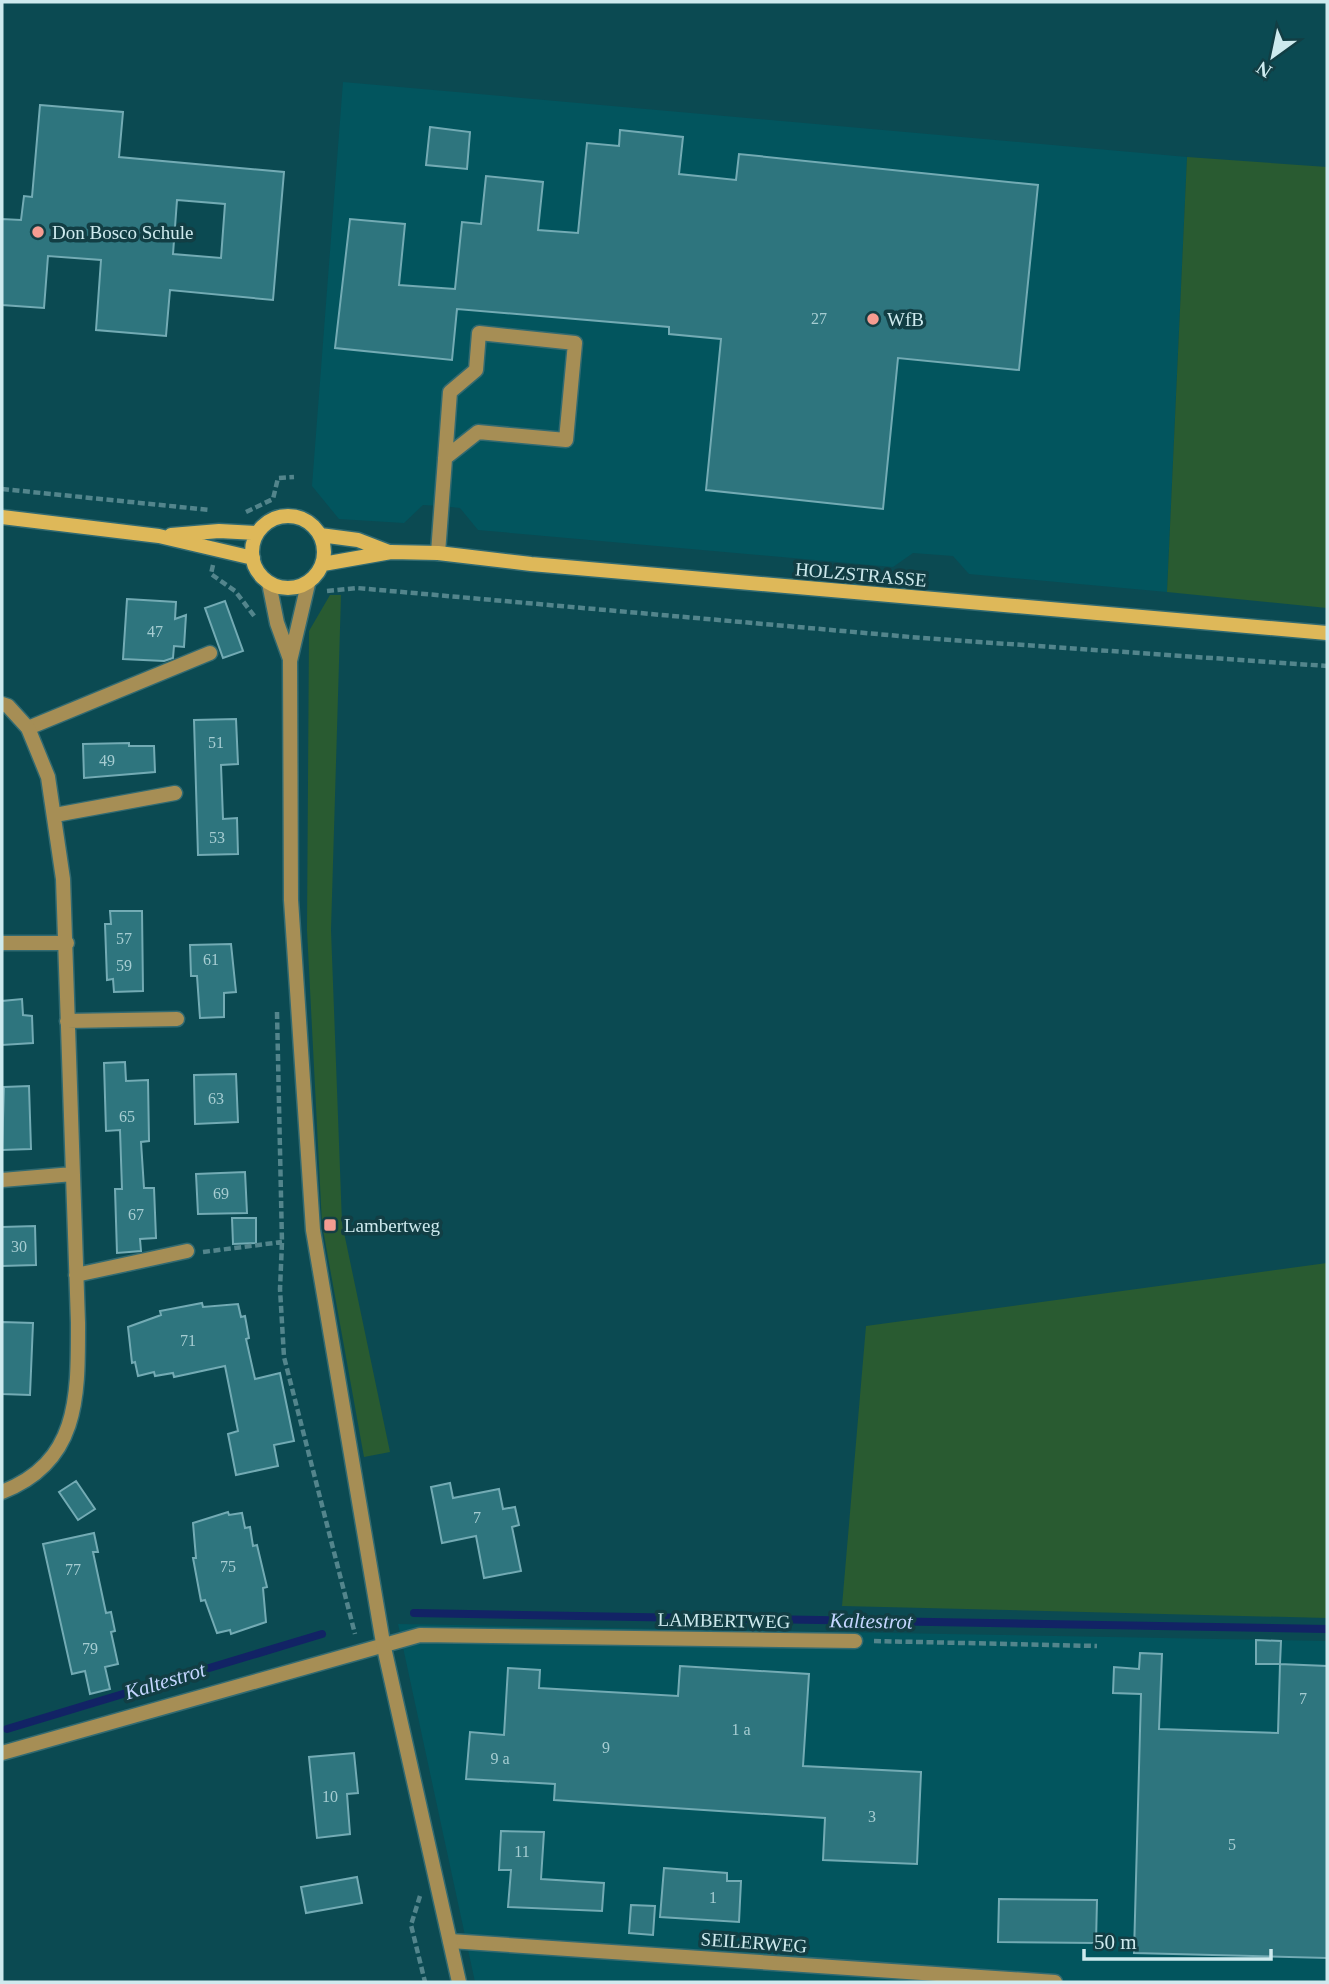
<svg xmlns="http://www.w3.org/2000/svg" width="1329" height="1984" font-family="Georgia,serif">
<rect width="100%" height="100%" fill="#0b4a52"/>
<path fill="#02555e" d="M343,82L1187,157L1167,592L969,574L953,556L913,553L893,567L478,530L460,508L441,506L423,505L404,523L339,519L312,486Z
M398,1624L1327,1641V1982H475Z"/>
<path fill="#295b31" d="M1187,157L1327,167V608L1167,592Z
M330,595H341L331,930L342,1223L390,1452L364,1457L322,1224L307,930L309,631Z
M1327,1263V1618L842,1606L866,1326Z"/>
<g fill="none" stroke-linecap="round" stroke-linejoin="round">
<path stroke="#122365" stroke-width="8" d="M414,1613L1327,1629
M7,1729L322,1634"/>
</g>
<path fill="#2e757e" stroke="#73abb4" stroke-width="2" fill-rule="evenodd" d="M40,105L123,112L119,157L284,172L273,300L170,290L166,336L96,330L101,260L48,256L44,308L2,305V219L21,220L24,196L32,197ZM177,200L225,204L221,258L173,254Z
M430,127L470,132L467,169L426,165Z
M620,130L683,137L679,174L736,180L739,154L1038,185L1019,370L898,358L883,509L706,490L721,339L669,334V327L457,309L452,360L335,348L350,219L405,224L399,285L455,289L462,222L481,224L486,176L543,182L538,230L578,233L587,143L619,146Z
M127,599L176,602L175,619L186,615L184,647L174,646L173,658L164,661L123,659Z
M225,601L243,651L223,658L205,608Z
M236,719L238,764L221,765L223,819L237,818L238,854L198,855L194,720Z
M129,743V746H154L155,772L84,778L83,744Z
M110,911H142L143,991L114,992L113,979L107,980L105,924H111Z
M231,944L236,992L224,993V1017L200,1018L197,976H191L190,945Z
M22,999L23,1015L32,1016L33,1043L2,1045V1001Z
M125,1062L126,1081L148,1080L149,1141L141,1142L144,1188H154L156,1238L140,1239L141,1251L117,1253L115,1189H122L120,1130L106,1131L104,1063Z
M236,1074L238,1122L195,1124L194,1075Z
M29,1086L31,1149L2,1150L4,1087Z
M245,1172L247,1213L198,1214L196,1174Z
M232,1218H256V1243L233,1244Z
M35,1226L36,1265L2,1266V1227Z
M202,1303L203,1307L238,1304L241,1317L245,1316L249,1338L246,1339L255,1379L280,1373L294,1441L274,1445L278,1466L236,1475L228,1434L238,1431L225,1366L174,1377L173,1373L155,1376L154,1372L138,1376L135,1362L132,1363L128,1327L161,1315L160,1311Z
M2,1322L33,1323L30,1395L2,1394Z
M76,1481L95,1509L78,1520L59,1492Z
M450,1483L453,1498L499,1489L503,1509L515,1507L519,1525L512,1527L521,1571L484,1578L476,1536L442,1543L431,1487Z
M228,1512L229,1515L242,1513L245,1528L250,1527L253,1546L257,1545L267,1587L263,1588L266,1622L231,1634L230,1630L217,1633L205,1600L201,1601L193,1558H196L193,1523Z
M94,1533L98,1552H93L106,1613L111,1612L115,1631L111,1632L118,1664L105,1667L110,1689L90,1694L85,1671L72,1674L43,1544Z
M1256,1640L1281,1641L1280,1664H1256Z
M1140,1653L1162,1654L1159,1729L1278,1733L1280,1664L1327,1666V1958L1134,1953L1141,1694L1113,1693L1114,1667L1139,1669Z
M680,1666L809,1674L803,1766L921,1772L917,1864L823,1860L825,1818L554,1800L555,1784L466,1779L470,1732L504,1735L508,1668L540,1670L539,1688L678,1696Z
M354,1753L358,1793L347,1794L350,1834L317,1838L309,1757Z
M501,1831L544,1832L541,1879L604,1883L602,1911L508,1907L511,1870H499Z
M664,1868L727,1873V1881H741L739,1922L660,1917Z
M357,1877L362,1903L306,1913L301,1887Z
M999,1899L1097,1900L1096,1943L998,1942Z
M631,1905L655,1906L653,1935L629,1933Z"/>
<g fill="none" stroke-linecap="round" stroke-linejoin="round">
<g stroke="#326a71" stroke-width="17">
<path id="service" d="M438,553L450,392L476,370L479,333L575,343L566,440L478,432L445,458
M28,728L210,653"/>
</g>
<g stroke="#326a71" stroke-width="17">
<path id="minor" d="M2,704L8,706L28,728L48,777L63,879L78,1323C78,1395 80,1462 2,1492
M55,815L175,793
M2,943H67
M67,1021L177,1019
M2,1180L73,1174
M76,1275L187,1251
M2,1753L420,1635L855,1641
M450,1941L1055,1982"/>
</g>
<g stroke="#326a71" stroke-width="17">
<path id="tertiary" d="M269,583L277,623L290,659
M308,584L290,661L291,900L313,1230L383,1643L459,1982"/>
</g>
<g stroke="#326a71" stroke-width="17">
<path id="secondary" d="M252 552a36 36 0 1 1 72 0a36 36 0 1 1-72 0Z
M2,517L159,536L253,558
M171,535L219,531L257,533
M320,535L358,540L389,552
M323,564L391,552L438,553L531,564L1327,633"/>
</g>
<path stroke="#53858c" stroke-width="4.5" stroke-dasharray="7 3.5" stroke-linecap="butt" d="M2,489L210,510
M246,512L273,499L278,478L294,477
M213,565L211,574L235,591L255,617
M327,591L357,588L922,638L1327,666
M277,1012L282,1242L280,1289L284,1357L355,1634
M203,1252L282,1242
M874,1641L1097,1646
M420,1896L411,1925L425,1982"/>
<use href="#service" stroke="#a68e55" stroke-width="14"/>
<use href="#minor" stroke="#a68e55" stroke-width="14"/>
<use href="#tertiary" stroke="#a68e55" stroke-width="14"/>
<use href="#secondary" stroke="#deb859" stroke-width="14"/>
</g>
<g fill="#f59c91" stroke="#123e44" stroke-width="2.5">
<circle cx="38" cy="232" r="7"/>
<circle cx="873" cy="319" r="7"/>
<rect x="323" y="1218" width="14" height="14" rx="3.5"/>
</g>
<g text-anchor="middle" stroke-width="7" stroke-linejoin="round" paint-order="stroke">
<g font-size="16" fill="#a6cdd2">
<text x="819" y="324">27</text>
<text x="155" y="637">47</text>
<text x="216" y="748">51</text>
<text x="107" y="766">49</text>
<text x="217" y="843">53</text>
<text x="124" y="944">57</text>
<text x="211" y="965">61</text>
<text x="124" y="971">59</text>
<text x="216" y="1104">63</text>
<text x="127" y="1122">65</text>
<text x="221" y="1199">69</text>
<text x="136" y="1220">67</text>
<text x="19" y="1252">30</text>
<text x="188" y="1346">71</text>
<text x="477" y="1523">7</text>
<text x="228" y="1572">75</text>
<text x="73" y="1575">77</text>
<text x="90" y="1654">79</text>
<text x="1303" y="1704">7</text>
<text x="741" y="1735">1 a</text>
<text x="606" y="1753">9</text>
<text x="500" y="1764">9 a</text>
<text x="330" y="1802">10</text>
<text x="872" y="1822">3</text>
<text x="1232" y="1850">5</text>
<text x="522" y="1857">11</text>
<text x="713" y="1903">1</text>
</g>
<g font-size="19" fill="#ceeaee" stroke="#123e44" text-anchor="start">
<text x="52" y="239">Don Bosco Schule</text>
<text x="887" y="326">WfB</text>
<text x="344" y="1232">Lambertweg</text>
</g>
<g font-size="19" fill="#ceeaee" stroke="#123e44">
<text transform="translate(861 574) rotate(5)" y="7">HOLZSTRASSE</text>
<text transform="translate(724 1620) rotate(1)" y="7">LAMBERTWEG</text>
<text transform="translate(754 1942) rotate(4)" y="7">SEILERWEG</text>
</g>
<g font-size="21" font-style="italic" fill="#c5d6ff" stroke="#123e44">
<text transform="translate(871 1621) rotate(1)" y="7">Kaltestrot</text>
<text transform="translate(165 1681) rotate(-17)" y="7">Kaltestrot</text>
</g>
</g>
<rect width="1329" height="1984" fill="none" stroke="#ceeaee" stroke-width="7"/>
<g transform="translate(1273 56) rotate(213)" stroke="#123e44" stroke-width="5" paint-order="stroke">
<path d="M0-5L12 26L0 18L-12 26Z" fill="#ceeaee"/>
<text y="-10" font-size="19" font-weight="bold" text-anchor="middle" fill="#ceeaee">N</text>
</g>
<path d="M1084 1949v10h187v-10" fill="none" stroke="#ceeaee" stroke-width="3.5"/>
<text x="1094" y="1949" font-size="21" fill="#ceeaee" stroke="#123e44" stroke-width="5" paint-order="stroke">50 m</text>
</svg>
